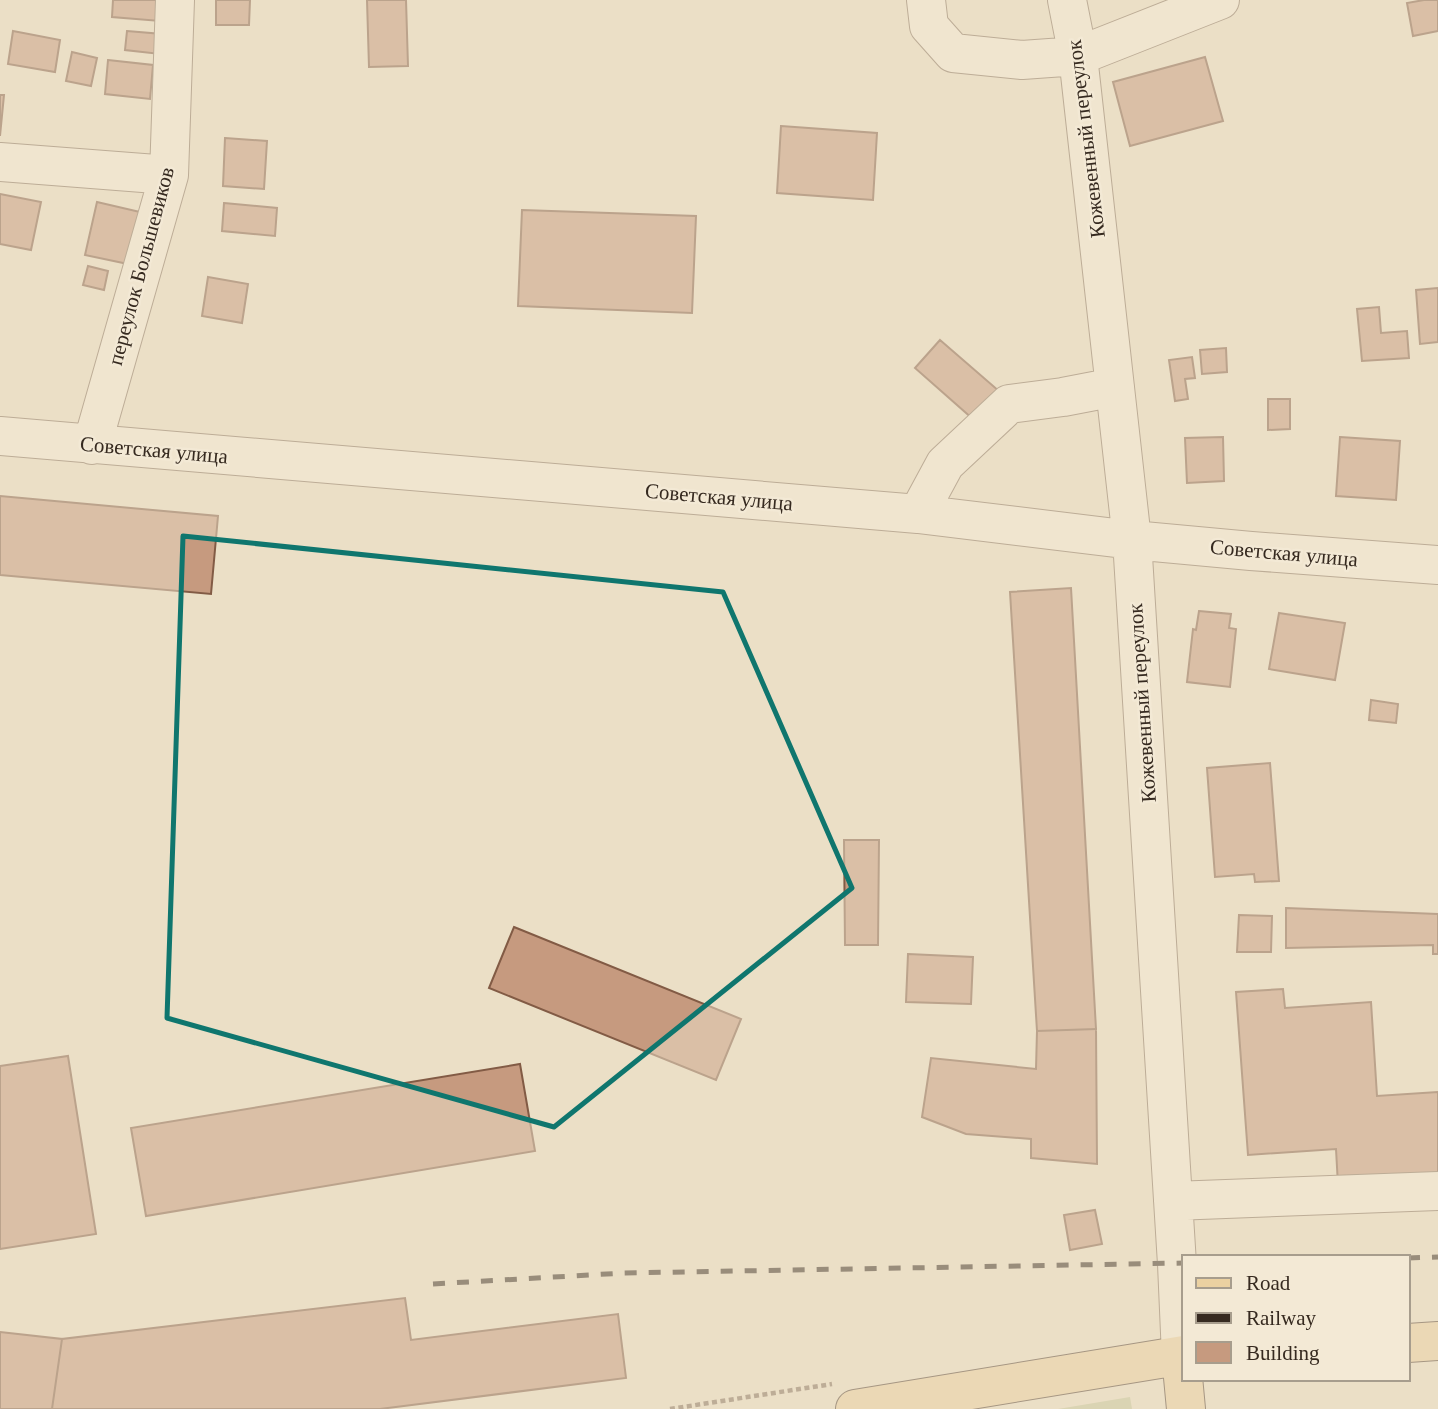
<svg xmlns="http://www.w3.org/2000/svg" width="1438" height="1409" font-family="Georgia,serif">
<rect width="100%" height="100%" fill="#ebdfc6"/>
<path fill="#c5c89b" d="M1130,1397L1132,1409H1058Z"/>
<path fill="#c69a7f" stroke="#825b45" stroke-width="2" d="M113,0H162L160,21L112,17Z
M216,0H250L249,25H216Z
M367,0H406L408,66L369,67Z
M1424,0H1438V31L1413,36L1407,3Z
M13,31L60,40L55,72L8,64Z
M127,31L162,34L160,54L125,50Z
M72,52L97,58L91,86L66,81Z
M1205,57L1223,121L1130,146L1113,82Z
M108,60L153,65L150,99L105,94Z
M0,95H4L0,136Z
M781,126L877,133L873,200L777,193Z
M225,138L267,141L264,189L223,186Z
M0,194L41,202L31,250L0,244Z
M97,202L140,212L128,264L85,255Z
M224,203L277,208L275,236L222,231Z
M522,210L696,216L692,313L518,306Z
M88,266L108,271L104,290L83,285Z
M208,277L248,284L242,323L202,316Z
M1438,288V342L1420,344L1416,290Z
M1379,307L1381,333L1407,331L1409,358L1362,361L1357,309Z
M940,340L1007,398L982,427L915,368Z
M1226,348L1227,372L1202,374L1200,350Z
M1192,357L1195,378L1185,379L1188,399L1175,401L1169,360Z
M1268,399H1290V429L1268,430Z
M1223,437L1224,481L1187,483L1185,438Z
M1340,437L1400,441L1396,500L1336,496Z
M0,496L218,516L211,594L0,575Z
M1071,588L1096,1029L1037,1031L1010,592Z
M1199,611L1231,614L1229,628L1236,629L1230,687L1187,682L1193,629L1196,630Z
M1279,613L1345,623L1335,680L1269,669Z
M1371,700L1398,704L1396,723L1369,720Z
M1270,763L1279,881L1255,882L1254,874L1215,877L1207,768Z
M844,840H879L878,945H845Z
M1286,908L1438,914V954H1433V945L1286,948Z
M1239,915L1272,916L1271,952H1237Z
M514,927L741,1019L716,1080L489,988Z
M908,954L973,957L971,1004L906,1002Z
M1283,989L1285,1008L1371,1002L1377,1096L1438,1092V1178L1338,1185L1336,1149L1248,1155L1236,992Z
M1096,1029L1097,1164L1031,1158V1139L966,1134L922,1117L931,1058L1036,1069L1037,1031Z
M68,1056L96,1234L0,1249V1066Z
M520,1064L535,1151L146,1216L131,1128Z
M1095,1210L1102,1244L1070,1250L1064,1215Z
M405,1298L411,1340L618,1314L626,1378L380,1409H52L62,1339Z
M0,1332L62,1339L52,1409H0Z"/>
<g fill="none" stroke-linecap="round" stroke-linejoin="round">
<g stroke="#85715d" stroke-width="40">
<path id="minor" d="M926,0L929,26L953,53L1022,60L1078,56L1220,0
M1067,0L1078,56L1132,540L1177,1264L1181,1356
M0,162L169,175
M0,436L918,514L1132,540L1251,551L1438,565
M92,445L169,175L175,0
M918,514L945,464L1009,404L1063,397L1115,387
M1173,1201L1438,1191"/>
</g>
<g stroke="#534031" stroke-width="40">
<path id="major" d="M1408,1343L1438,1341
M1181,1356L1186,1409
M855,1409L1184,1355"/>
</g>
<path stroke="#85715d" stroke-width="4.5" stroke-dasharray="5 3.5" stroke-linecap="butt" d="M670,1409L832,1384"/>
<use href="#minor" stroke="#f6edd9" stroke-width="38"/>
<use href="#major" stroke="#ebd1a1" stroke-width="38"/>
<path stroke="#362a20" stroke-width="5" stroke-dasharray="12 12" stroke-linecap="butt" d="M1408,1258L1438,1257
M433,1284L624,1273L1184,1263"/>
</g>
<path d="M0 0H1438V1409H0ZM183,536L723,592L852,888L554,1127L167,1018Z" fill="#ebdfc6" fill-opacity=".55" fill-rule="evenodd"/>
<path fill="none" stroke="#0f766e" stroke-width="5" stroke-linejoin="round" d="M183,536L723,592L852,888L554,1127L167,1018Z"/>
<g text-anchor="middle" stroke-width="5" stroke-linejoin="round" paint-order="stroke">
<g font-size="21" fill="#362a20" stroke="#f3e9d5">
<text transform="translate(1086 139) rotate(-97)" y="7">Кожевенный переулок</text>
<text transform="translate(141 266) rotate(-75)" y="7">переулок Большевиков</text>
<text transform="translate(154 450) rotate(5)" y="7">Советская улица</text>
<text transform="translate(719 497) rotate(5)" y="7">Советская улица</text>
<text transform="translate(1284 553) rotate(5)" y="7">Советская улица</text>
<text transform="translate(1142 703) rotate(-94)" y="7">Кожевенный переулок</text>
</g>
</g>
<rect x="1182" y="1255" width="228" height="126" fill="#f3e9d5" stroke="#a79d8d" stroke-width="2"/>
<rect x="1196" y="1278" width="35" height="10" fill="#ebd1a1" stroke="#a79d8d" stroke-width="2"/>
<text x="1246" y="1290" font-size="21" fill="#362a20">Road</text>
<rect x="1196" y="1313" width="35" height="10" fill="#362a20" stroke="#a79d8d" stroke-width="2"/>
<text x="1246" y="1325" font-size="21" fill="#362a20">Railway</text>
<rect x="1196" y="1342" width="35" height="21" fill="#c69a7f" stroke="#a79d8d" stroke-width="2"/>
<text x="1246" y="1360" font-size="21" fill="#362a20">Building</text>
</svg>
